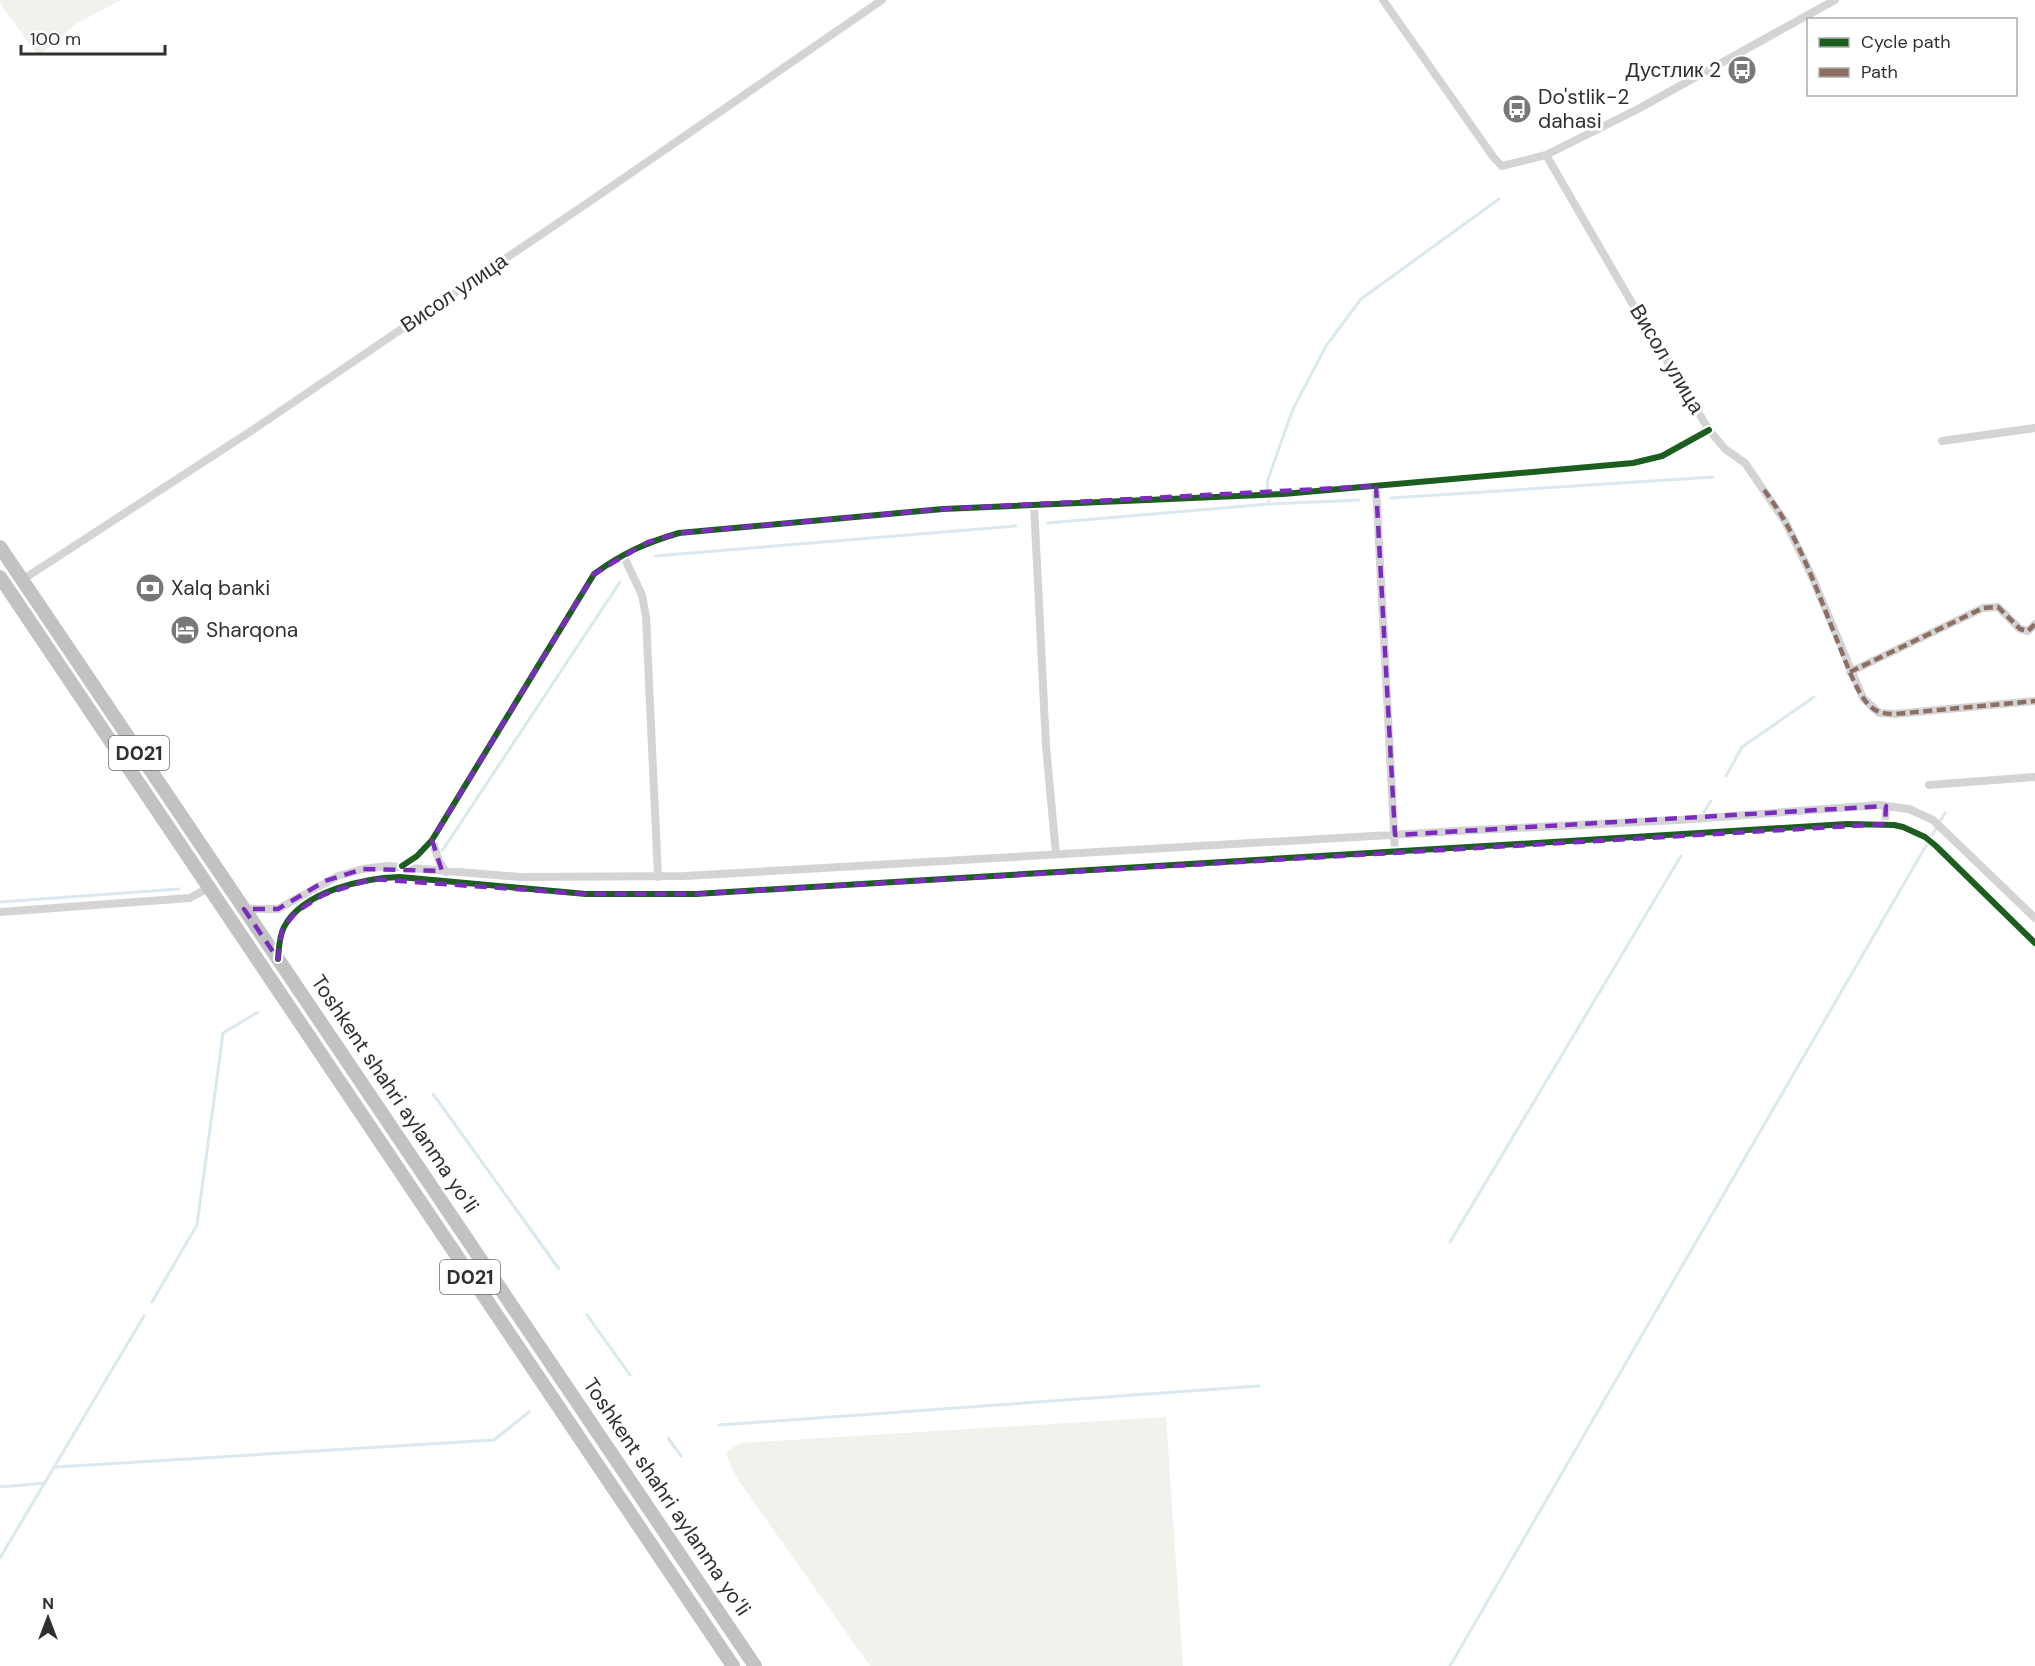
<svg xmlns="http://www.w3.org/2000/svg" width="2035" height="1666" font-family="'DM Sans',sans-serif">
<rect width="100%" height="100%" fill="#fff"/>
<path fill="#f0f2ec" d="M0,0H121L76,24L38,56L0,3Z
M1166,1417L1183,1666H870L734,1474L726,1453L740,1443Z"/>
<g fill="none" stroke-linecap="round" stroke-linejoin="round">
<path stroke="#dbe9ee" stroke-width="3" d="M1391,498L1713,477
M1269,504L1267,482L1293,409L1326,346L1361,299L1499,199
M1048,523L1269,504L1359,500
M655,556L1016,526
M1726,776L1742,747L1814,697
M1704,812L1711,801
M442,851L620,582
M0,902L179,889
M433,1094L559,1269
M1450,1242L1681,856
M152,1302L197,1225L223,1033L258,1012
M587,1315L630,1375
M719,1425L1259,1386
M668,1438L681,1456
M56,1467L494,1440L529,1412
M0,1487L45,1483
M0,1558L144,1316
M1450,1666L1945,813"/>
<path stroke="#d4d4d4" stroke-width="8" d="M1383,0L1494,158L1502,166L1546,155L1638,109L1835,0
M1546,155L1632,303L1709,430L1725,449L1745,463L1786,523L1813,579L1863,698L1879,713L1895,714L2035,701
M1942,441L2035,428
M1376,486L1395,851
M1034,505L1046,746L1056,854
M623,555L642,595L646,617L658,877
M22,580L257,427L589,202L882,0
M1850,672L1983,608L1998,607L2020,629L2028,631L2035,624
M1929,785L2035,777
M1885,824L1886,806
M432,840L439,861L446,872
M402,866L417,856L432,840L594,574C623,553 645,543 679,533L943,509L1283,494L1633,463L1662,456L1709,430
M244,909H278L338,876L363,869L387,866L520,877L685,876L1476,830L1678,820L1879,805L1909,809L1933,820L2035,918
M0,912L190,898L210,887
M278,958C279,948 279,939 282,930C298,892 364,878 400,877L586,894H696L1847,824L1894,825L1903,827L1925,837L1936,846L2035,943"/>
<path stroke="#c2c2c2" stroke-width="14" d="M0,547L755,1666
M0,577L733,1666"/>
<path stroke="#8d6e63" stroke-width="4.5" stroke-dasharray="9 4.5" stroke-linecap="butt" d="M1764,490C1798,534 1816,588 1837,640C1845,659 1852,682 1864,699C1872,711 1881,714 1895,714L2035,701
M1850,672L1983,608L1998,607L2020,629L2028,631L2035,624"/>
<g stroke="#fff" stroke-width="10">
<path id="cycleway" d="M402,866L417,856L432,840L594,574C623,553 645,543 679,533L943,509L1283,494L1633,463L1662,456L1709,430
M278,959C279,948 279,937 284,927C303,891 364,878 400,877L586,894H696L1847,824L1894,825L1903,827L1925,837L1936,846L2035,943"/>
</g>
<use href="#cycleway" stroke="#1b5e20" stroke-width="6"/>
</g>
<path fill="none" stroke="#7b2cbf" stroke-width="4.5" stroke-dasharray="12 8" stroke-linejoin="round" d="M1376,486L1395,835L1886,806L1885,824L696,894H586L371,879L323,895L296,912L282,930L278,959L244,909H278L325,881L363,869L442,871L432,840L594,574L648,542L679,533L943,509Z"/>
<defs>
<g id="bus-disc" transform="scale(1.5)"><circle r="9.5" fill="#787878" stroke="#fff"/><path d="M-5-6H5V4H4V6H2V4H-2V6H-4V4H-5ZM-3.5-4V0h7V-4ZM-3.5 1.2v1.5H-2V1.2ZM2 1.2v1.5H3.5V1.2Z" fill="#fff"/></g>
<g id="bank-disc" transform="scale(1.5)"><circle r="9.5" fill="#787878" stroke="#fff"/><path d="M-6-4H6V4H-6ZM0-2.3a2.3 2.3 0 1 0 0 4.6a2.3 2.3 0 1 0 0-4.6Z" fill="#fff"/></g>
<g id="hotel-disc" transform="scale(1.5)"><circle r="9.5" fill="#787878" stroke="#fff"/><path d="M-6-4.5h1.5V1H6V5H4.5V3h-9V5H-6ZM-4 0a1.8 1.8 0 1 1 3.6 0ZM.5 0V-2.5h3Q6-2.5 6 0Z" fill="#fff"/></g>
</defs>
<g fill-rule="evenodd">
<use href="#bus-disc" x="1742" y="70"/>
<use href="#bus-disc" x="1517" y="109"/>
<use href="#bank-disc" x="150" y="588"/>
<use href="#hotel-disc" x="185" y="630"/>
</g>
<g text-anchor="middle" stroke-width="6" stroke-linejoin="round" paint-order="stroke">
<g fill="#fff" stroke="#6e6e6e" stroke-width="1.5">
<rect x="109" y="736" width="60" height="34" rx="4.5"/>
<rect x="440" y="1260" width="60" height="34" rx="4.5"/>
</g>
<g font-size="20" font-weight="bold" fill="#303030">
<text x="139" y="760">D021</text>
<text x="470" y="1284">D021</text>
</g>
<g font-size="21" fill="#303030" stroke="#fff" text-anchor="start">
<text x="1721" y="77" text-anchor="end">Дустлик 2</text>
<text x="1538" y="104">Do'stlik-2<tspan x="1538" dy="24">dahasi</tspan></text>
<text x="171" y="595">Xalq banki</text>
<text x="206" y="637">Sharqona</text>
</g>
<g font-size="21" fill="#303030" stroke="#fff">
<text transform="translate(454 293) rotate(-34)" y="7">Висол улица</text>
<text transform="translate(1667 359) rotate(59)" y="7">Висол улица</text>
<text transform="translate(395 1094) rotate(56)" y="7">Toshkent shahri aylanma yoʻli</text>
<text transform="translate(667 1497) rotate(56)" y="7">Toshkent shahri aylanma yoʻli</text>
</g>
</g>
<rect x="1807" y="18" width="210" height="78" fill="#ffffff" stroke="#acacac" stroke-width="1.5"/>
<rect x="1819" y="38" width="30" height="9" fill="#1b5e20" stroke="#acacac" stroke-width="1.5"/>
<text x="1861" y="48" font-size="18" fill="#303030">Cycle path</text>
<rect x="1819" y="68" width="30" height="9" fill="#8d6e63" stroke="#acacac" stroke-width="1.5"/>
<text x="1861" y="78" font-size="18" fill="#303030">Path</text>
<g transform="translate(48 1618)" stroke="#ffffff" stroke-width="4.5" paint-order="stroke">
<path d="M0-4.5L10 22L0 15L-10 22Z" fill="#303030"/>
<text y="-9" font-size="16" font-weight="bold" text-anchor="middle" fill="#303030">N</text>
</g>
<path d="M21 45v9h144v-9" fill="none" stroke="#303030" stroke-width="3"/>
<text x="30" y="45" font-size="18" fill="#303030" stroke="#ffffff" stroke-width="4.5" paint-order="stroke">100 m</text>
</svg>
